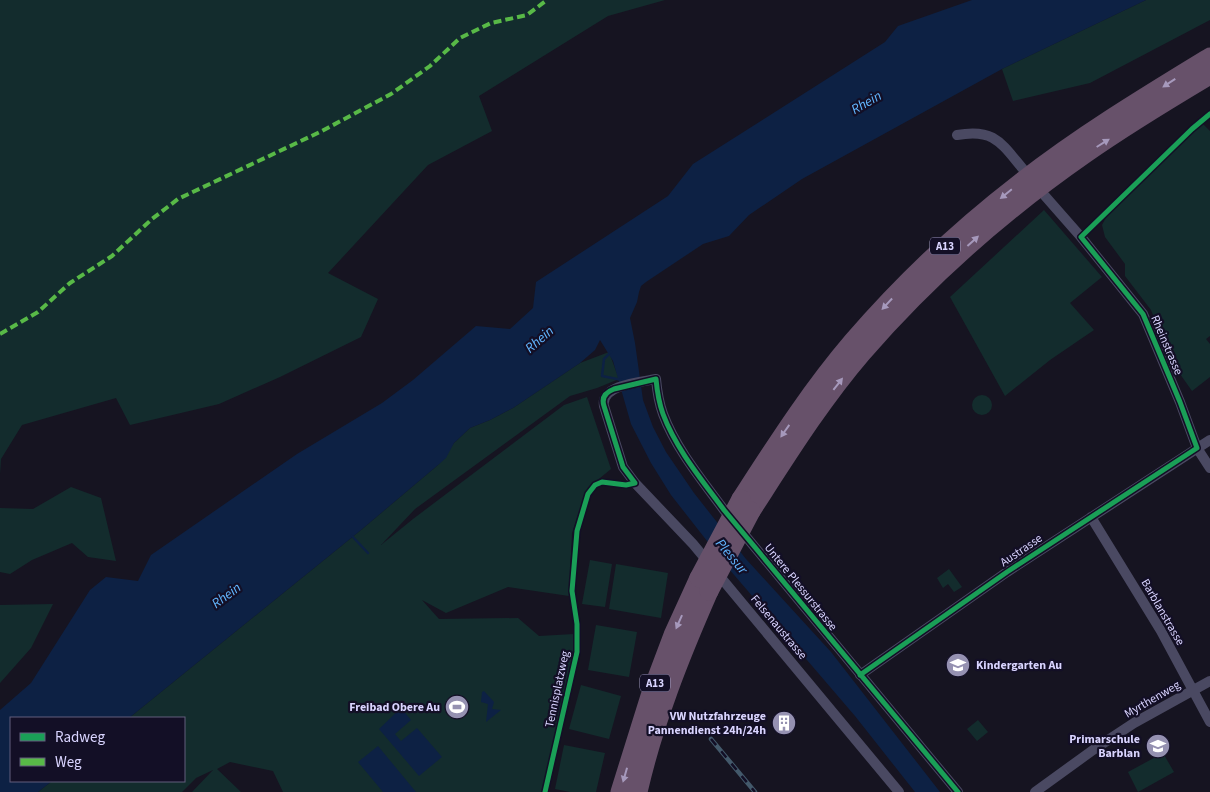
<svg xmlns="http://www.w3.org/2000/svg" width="1210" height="792" font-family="'Source Sans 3',sans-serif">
<rect width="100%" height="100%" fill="#161421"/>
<path fill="#132c2d" d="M0,0H665L608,16L479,96L492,131L428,165L328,273L378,299L361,337L280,377L219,404L130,425L116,398L22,425L1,459L0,474Z
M1146,0H1210V20L1090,83L1013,101L1002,69Z
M1200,124H1203L1210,131V336L1206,339L1210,344V377L1192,391L1173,364L1151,310L1125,276V264L1105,237L1102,225L1108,214Z
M1044,210L1102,277L1070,303L1094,330L1050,360L1005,396L950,297Z
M609,352L619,379L597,388L570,396L415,509L381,545L413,519L564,405L587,397L611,469L589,487L577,518L572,533L569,596L508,587L446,613L422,600L439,619L518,618L539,636L574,634L572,667L543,792H283L273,771L230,762L217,769L241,792H192L213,770L196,778L182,792H38L52,781H184V718H129L361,530L438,465L454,443L470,428L490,420L513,408L580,363Z
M972 405a10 10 0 1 1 20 0a10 10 0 1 1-20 0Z
M71,487L101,498L116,561L88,557L72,543L32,560L10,574L0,572V508L33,509Z
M590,560L612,564L605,607L582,604Z
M616,564L668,573L661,618L609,609Z
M949,569L962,587L954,592L948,584L943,588L937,578Z
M53,604L31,648L0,683V605Z
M596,625L637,632L629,677L588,670Z
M581,685L621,696L609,739L569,729Z
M978,720L988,732L977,741L967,729Z
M564,745L605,753L596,792H570L555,789Z
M1163,753L1174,772L1138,792L1128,772Z"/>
<path fill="#0d2144" d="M972,0H1146L1002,69L802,179L749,215L729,236L703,244L646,282L641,286L639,292L637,302L630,318L635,343L643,400L653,427L666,452L694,493L746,559L831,652L940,792H915L855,716L729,569L671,495L651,463L631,424L613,361L600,340L595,350L580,363L513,408L490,420L470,428L454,443L446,458L438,465L361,530L129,718H11V781H52L38,792H0V710L31,683L90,590L106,577L138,581L151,555L297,454L382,403L413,380L476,326L510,329L533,308L536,282L668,196L693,164L885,42L898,26Z
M484,691L494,702L492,709L501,710L486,722L488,704L481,702L482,692Z
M401,708L411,720L395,734L401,741L417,728L442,757L419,776L379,729Z
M378,746L416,792H383L358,762Z"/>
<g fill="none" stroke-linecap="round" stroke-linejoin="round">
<path stroke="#0d2144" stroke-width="2.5" d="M611,352L604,359L602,376L622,380
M352,536L368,553"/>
<path stroke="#4a4962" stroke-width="10" d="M957,135C994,128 1001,143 1023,169
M1045,196L1081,237L1143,314L1180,402L1197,448L1210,468
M1091,517L1161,631L1210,722
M860,675L1007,572L1210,440
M899,792L693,544L635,483L623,467L604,406C600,385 641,382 656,379C657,390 659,403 663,414C676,449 702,480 724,510L958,792
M1035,792L1093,750L1134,723L1210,681"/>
<path stroke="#67516a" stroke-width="19" d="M741,499C776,445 811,390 853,341C903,283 959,230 1020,183C1080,136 1146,96 1210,57
M751,511C786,457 820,402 862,353C928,277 1003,211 1085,154C1125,126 1168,100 1210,75
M620,792L650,696L673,635L699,578
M638,792C654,722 680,657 709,591"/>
<g stroke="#43596b" stroke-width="4.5">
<path id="rail" d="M711,739L755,792"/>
</g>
<use href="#rail" stroke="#130f26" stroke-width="2.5" stroke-dasharray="8" stroke-linecap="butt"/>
<path stroke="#67516a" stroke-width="19" d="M699,578L741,499
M709,591L751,511"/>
<path stroke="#58b947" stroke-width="4" stroke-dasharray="8 4" stroke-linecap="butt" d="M0,334L38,312L70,283L112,256L152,219L178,199L322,131L391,94L430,66L460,38L491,23L527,15L547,0"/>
<g stroke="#130f26" stroke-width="8">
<path id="cycleway" d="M860,675L1007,572L1197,448L1180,402L1143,314L1081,237L1192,129L1210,114
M545,792L577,652V624L572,591L577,531L588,494L595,485L602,482L626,485L635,483L623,467L604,406C601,397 606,392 614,389L656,379C657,390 659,403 663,414C676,449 702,480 724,510L958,792"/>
</g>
<use href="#cycleway" stroke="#1a9f57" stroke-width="5"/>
</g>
<defs><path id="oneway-solid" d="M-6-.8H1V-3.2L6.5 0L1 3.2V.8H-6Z" transform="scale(1.25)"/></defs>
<g fill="#a699bc">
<use href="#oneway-solid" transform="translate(1169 83) rotate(147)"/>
<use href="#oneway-solid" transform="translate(1103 143) rotate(-32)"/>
<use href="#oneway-solid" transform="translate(1006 194) rotate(141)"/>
<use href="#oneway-solid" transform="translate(973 241) rotate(-42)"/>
<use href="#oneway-solid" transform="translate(887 304) rotate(133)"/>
<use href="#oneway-solid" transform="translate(838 384) rotate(-52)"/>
<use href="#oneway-solid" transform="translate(785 431) rotate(125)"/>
<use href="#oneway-solid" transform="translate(679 622) rotate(114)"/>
<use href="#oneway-solid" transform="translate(625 775) rotate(106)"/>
</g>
<defs>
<g id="school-disc" transform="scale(1.25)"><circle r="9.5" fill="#9591b1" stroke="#130f26"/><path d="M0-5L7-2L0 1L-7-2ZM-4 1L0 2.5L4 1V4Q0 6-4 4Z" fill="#fff"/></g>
<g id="stadium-disc" transform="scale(1.25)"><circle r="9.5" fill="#9591b1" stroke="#130f26"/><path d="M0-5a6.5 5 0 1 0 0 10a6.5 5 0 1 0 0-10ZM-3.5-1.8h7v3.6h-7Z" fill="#fff"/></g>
<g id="building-disc" transform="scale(1.25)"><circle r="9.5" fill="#9591b1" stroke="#130f26"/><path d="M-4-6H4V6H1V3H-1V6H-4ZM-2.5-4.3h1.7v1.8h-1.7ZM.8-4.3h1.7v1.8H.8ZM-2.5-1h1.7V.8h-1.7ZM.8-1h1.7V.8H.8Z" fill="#fff"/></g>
</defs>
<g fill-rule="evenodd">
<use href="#school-disc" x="958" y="665"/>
<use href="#stadium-disc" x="457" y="707"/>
<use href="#building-disc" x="784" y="723"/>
<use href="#school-disc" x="1158" y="746"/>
</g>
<g text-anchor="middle" stroke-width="4.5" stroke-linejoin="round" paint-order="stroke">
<g fill="#130f26" stroke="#9e99be" stroke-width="1">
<rect x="930" y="237.5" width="30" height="17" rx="4"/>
<rect x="640" y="674.5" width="30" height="17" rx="4"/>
</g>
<g font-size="11" font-weight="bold" fill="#d9d4ff">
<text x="945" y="250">A13</text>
<text x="655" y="687">A13</text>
</g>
<g font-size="12" fill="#d9d4ff" stroke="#130f26">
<text transform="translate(1167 345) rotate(67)" y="4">Rheinstrasse</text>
<text transform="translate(1021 550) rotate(-34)" y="4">Austrasse</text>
<text transform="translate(801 587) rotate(51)" y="4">Untere Plessurstrasse</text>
<text transform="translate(1163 612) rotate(60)" y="4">Barblanstrasse</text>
<text transform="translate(779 627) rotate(50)" y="4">Felsenaustrasse</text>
<text transform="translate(557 689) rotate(-78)" y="4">Tennisplatzweg</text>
<text transform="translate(1152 699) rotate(-30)" y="4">Myrthenweg</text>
</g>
<g font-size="12" font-weight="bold" fill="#d9d4ff" stroke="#130f26" text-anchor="end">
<text x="976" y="669" text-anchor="start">Kindergarten Au</text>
<text x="440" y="711">Freibad Obere Au</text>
<text x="766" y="720">VW Nutzfahrzeuge<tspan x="766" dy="14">Pannendienst 24h/24h</tspan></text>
<text x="1140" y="743">Primarschule<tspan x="1140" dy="14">Barblan</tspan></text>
</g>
<g font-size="14" font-style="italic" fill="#62b6ff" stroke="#130f26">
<text transform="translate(866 102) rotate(-30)" y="5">Rhein</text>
<text transform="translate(539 339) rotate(-41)" y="5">Rhein</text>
<text transform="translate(732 556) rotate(50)" y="5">Plessur</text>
<text transform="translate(226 595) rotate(-37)" y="5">Rhein</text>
</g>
</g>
<rect x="10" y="717" width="175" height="65" fill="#130f26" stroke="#625e7d"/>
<rect x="20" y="733" width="25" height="8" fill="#1a9f57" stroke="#625e7d"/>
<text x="55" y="742" font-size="15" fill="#d9d4ff">Radweg</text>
<rect x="20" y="758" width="25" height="8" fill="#58b947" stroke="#625e7d"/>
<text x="55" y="767" font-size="15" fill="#d9d4ff">Weg</text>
</svg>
